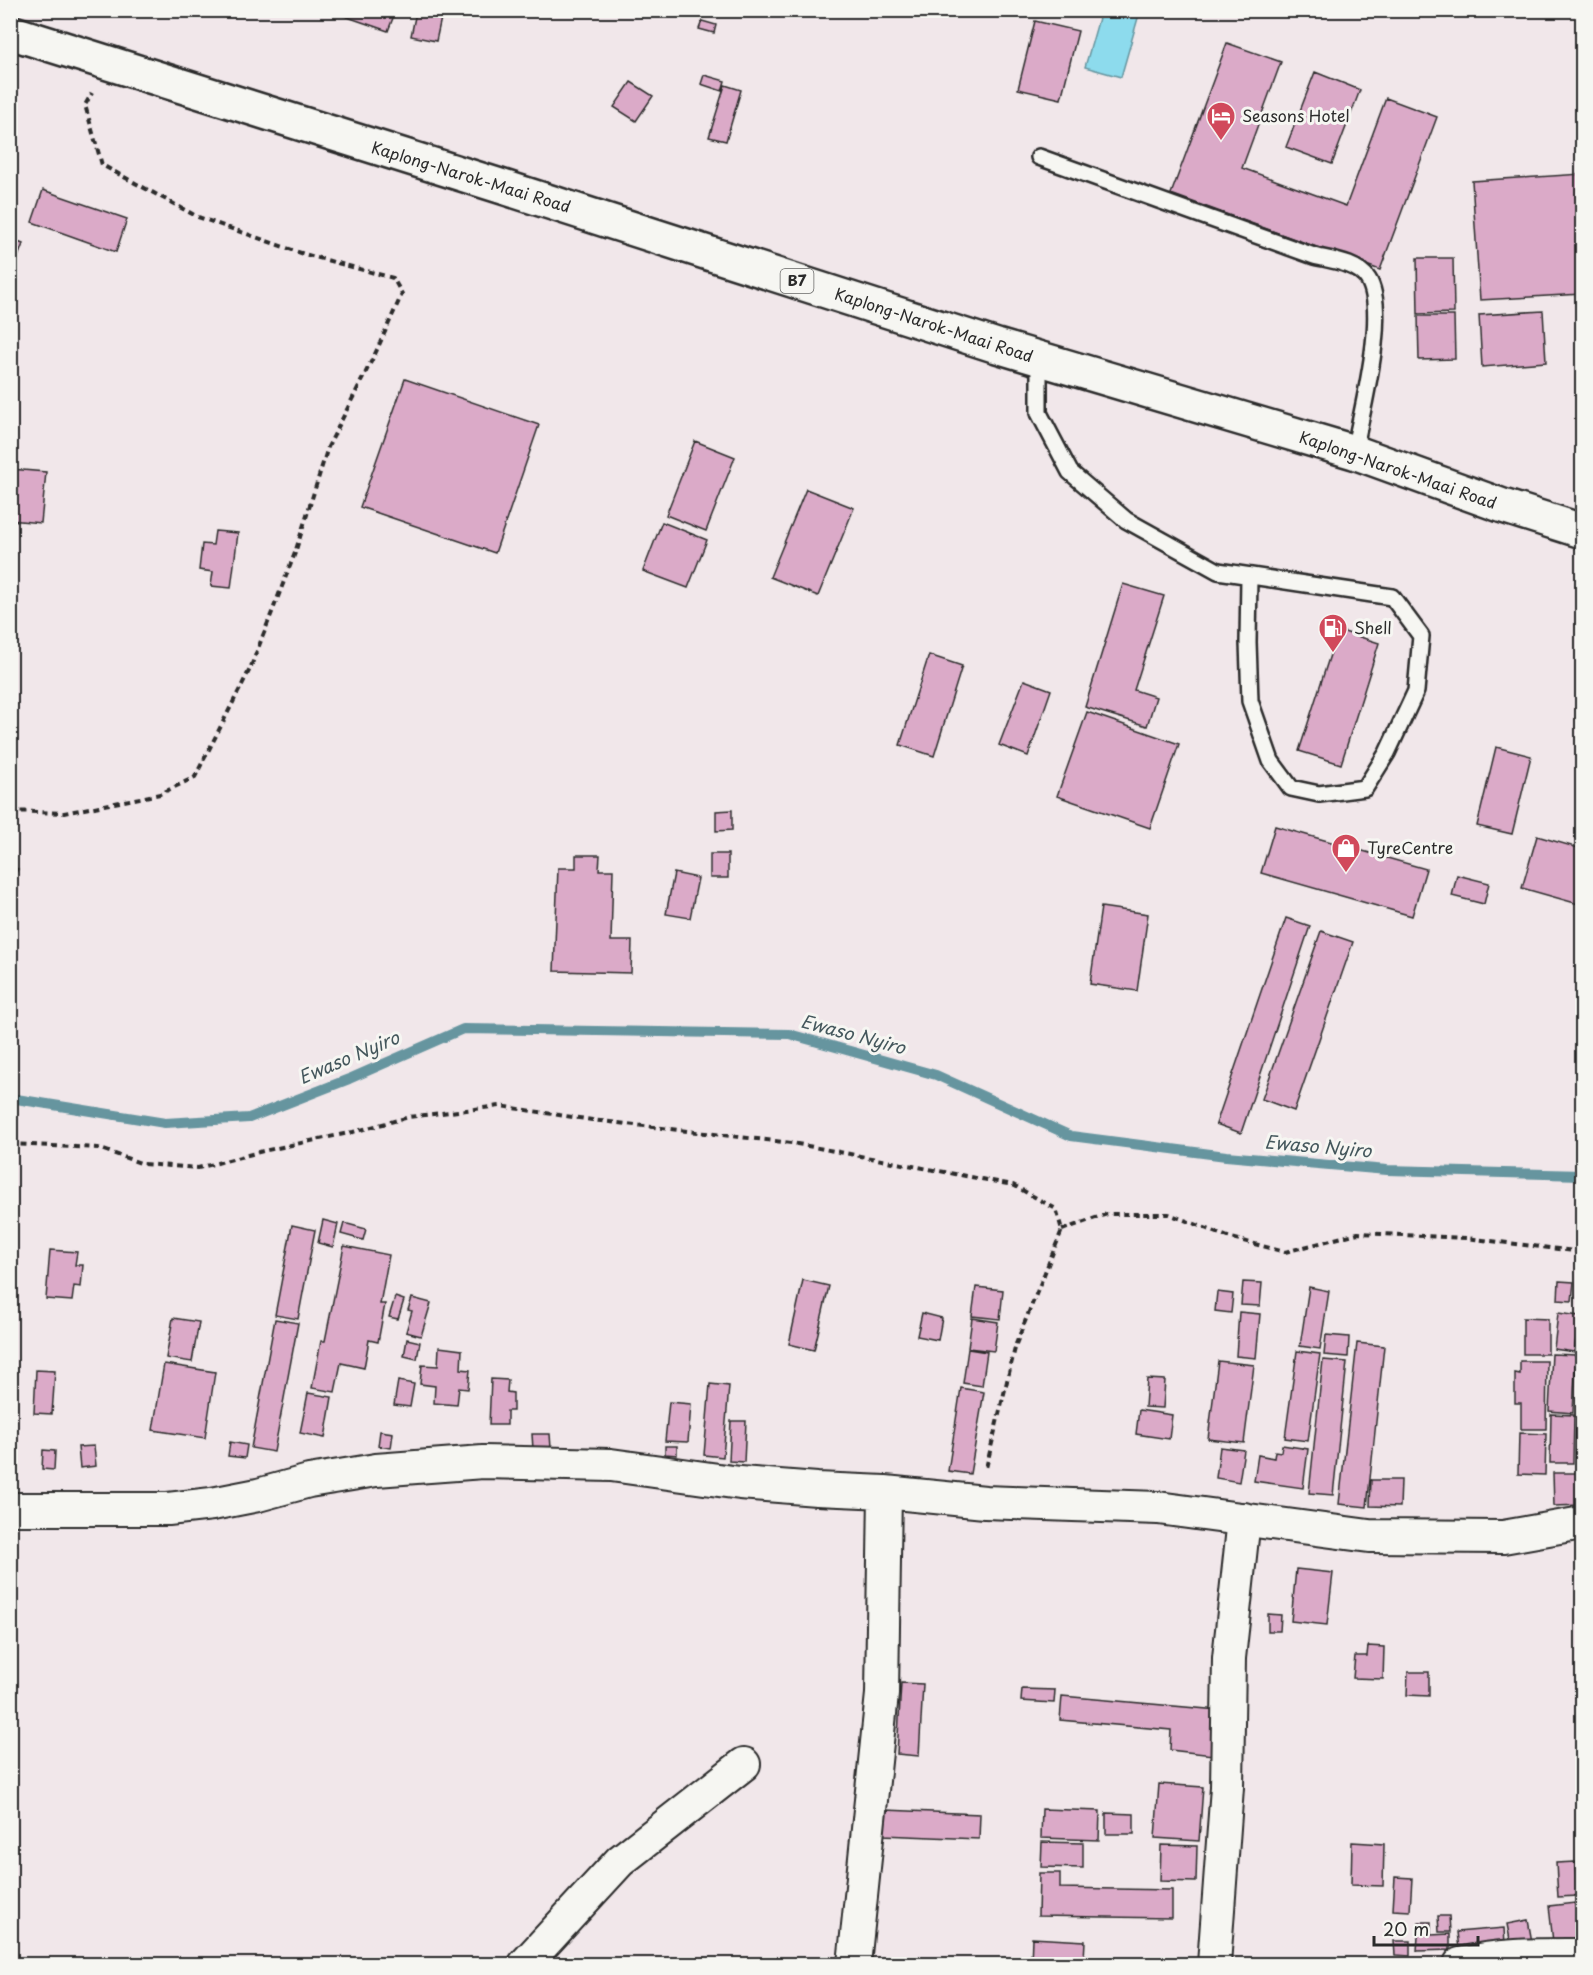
<svg xmlns="http://www.w3.org/2000/svg" width="1593" height="1975" font-family="'Playpen Sans',sans-serif">
<rect width="100%" height="100%" fill="#f1e7ea"/>
<filter id="ink" filterUnits="userSpaceOnUse"><feTurbulence type="fractalNoise" baseFrequency=".0167" numOctaves="2"/><feDisplacementMap in="SourceGraphic" scale="12" xChannelSelector="R" yChannelSelector="G"/><feConvolveMatrix kernelMatrix="1 2 1 2 8 2 1 2 1" color-interpolation-filters="sRGB"/></filter>
<g filter="url(#ink)">
<path fill="#8ddbed" stroke="#66959f" stroke-width="1.5" d="M1101,11H1140L1121,77L1085,67Z"/>
<g fill="none" stroke-linecap="round" stroke-linejoin="round">
<path stroke="#66959f" stroke-width="10" d="M10,1098L165,1123L249,1118L349,1079L463,1029L789,1034L936,1075L1071,1136L1226,1156L1387,1170L1582,1175"/>
</g>
<path fill="#dbaac8" stroke="#2b2b2b" stroke-width="1.5" d="M327,10H396L388,31Z
M416,12L441,18L436,41L411,36Z
M702,21L716,25L714,33L699,29Z
M1035,21L1078,31L1061,99L1018,89Z
M1227,43L1281,62L1242,168L1346,206L1386,98L1437,117L1380,270L1171,194Z
M1315,72L1360,90L1332,164L1286,147Z
M704,75L725,81L722,91L701,84Z
M631,82L653,96L636,121L614,107Z
M725,85L741,90L726,141L709,137Z
M1582,174V294L1480,300L1472,181Z
M43,190L127,219L116,252L32,222Z
M10,239L23,244L18,257L10,254Z
M1417,258H1453L1454,313L1418,314Z
M1543,311L1546,362L1482,367L1479,315Z
M1418,316H1454L1455,359L1419,360Z
M405,379L539,425L495,553L360,507Z
M695,441L735,457L706,531L666,515Z
M10,469L46,472L41,523L10,520Z
M806,489L854,508L818,596L770,577Z
M662,522L707,540L688,588L643,571Z
M215,531L238,533L231,588L211,586L213,572L199,570L202,544L213,545Z
M1123,584L1164,596L1134,690L1156,697L1147,726L1085,707Z
M1338,630L1379,643L1341,764L1299,751Z
M929,655L962,666L934,756L900,745Z
M1024,680L1051,690L1028,756L999,745Z
M1087,712L1179,744L1150,828L1057,796Z
M1496,747L1531,756L1512,834L1477,826Z
M732,810V830L716,831V811Z
M1582,810V840L1576,838Z
M1275,826L1426,869L1412,916L1261,873Z
M1537,836L1582,849V905L1522,888Z
M710,854H728V878H710Z
M576,855H600L599,870H613L611,941H632L631,973L554,971L558,868H576Z
M10,865L18,869L10,883Z
M674,873L698,878L690,918L666,914Z
M1457,875L1489,883L1484,904L1452,896Z
M1101,907L1148,914L1137,991L1090,984Z
M1286,918L1310,926L1241,1133L1216,1124Z
M1321,931L1353,942L1294,1111L1262,1099Z
M323,1220L338,1224L333,1247L318,1243Z
M344,1223L366,1229L363,1240L341,1234Z
M292,1225L315,1230L298,1319L275,1315Z
M344,1246L389,1255L380,1304H385L378,1342L369,1340L364,1368L341,1363L335,1392L312,1388L321,1341H325Z
M50,1250L77,1252L75,1265H83L81,1287L74,1286L72,1301L46,1299Z
M803,1280L829,1286L814,1350L789,1344Z
M1559,1281L1574,1282L1572,1301L1558,1300Z
M1243,1282L1262,1283L1260,1306L1241,1305Z
M976,1287L1003,1290L1000,1319L972,1316Z
M1309,1287L1329,1291L1320,1349L1300,1346Z
M1217,1292L1233,1294L1231,1313L1215,1311Z
M395,1297L404,1300L398,1319L389,1317Z
M412,1298L431,1303L421,1336L406,1332L412,1311L408,1310Z
M1239,1312L1260,1314L1256,1358L1236,1356Z
M922,1313L942,1318L938,1340L917,1336Z
M1558,1313L1579,1316L1574,1352L1554,1349Z
M173,1318L199,1322L192,1362L166,1358Z
M972,1318L998,1322L994,1351L968,1348Z
M1523,1318L1548,1319V1354H1523Z
M275,1319L298,1323L274,1452L251,1448Z
M1326,1335L1349,1337L1348,1357L1324,1355Z
M407,1339L420,1342L417,1359L404,1356Z
M1357,1343L1384,1346L1367,1507L1339,1504Z
M439,1347L462,1350L461,1369L470,1370L468,1389L459,1388L457,1405L434,1403L435,1386L420,1384L422,1365L438,1366Z
M968,1349L987,1352L982,1386L963,1383Z
M1297,1351L1320,1354L1308,1441L1285,1438Z
M1552,1354L1576,1355L1573,1413L1549,1411Z
M1323,1360L1347,1362L1333,1495L1309,1493Z
M1218,1361L1254,1365L1244,1443L1208,1439Z
M1520,1361H1547L1546,1429H1521V1403H1515V1373L1520,1374Z
M164,1364L215,1372L205,1438L153,1430Z
M36,1370L55,1371L52,1414L34,1413Z
M491,1379L508,1380L507,1392L513,1393V1411H507V1425H489Z
M1147,1379L1165,1380L1163,1408L1145,1407Z
M398,1381L414,1384L410,1407L394,1405Z
M710,1384L729,1386L723,1457L704,1455Z
M961,1388L984,1392L970,1474L948,1471Z
M308,1393L332,1397L325,1438L300,1433Z
M669,1402L691,1404L688,1442L665,1441Z
M1582,1404V1439H1577Z
M1139,1410L1172,1415L1169,1439L1136,1434Z
M1551,1414L1574,1415L1573,1463H1550Z
M731,1421H746L744,1462L729,1461Z
M380,1431L393,1433L391,1448L378,1446Z
M1519,1433L1546,1434L1545,1475L1518,1474Z
M532,1434H550L551,1448L533,1449Z
M230,1442L247,1445L245,1458L228,1456Z
M1282,1445L1308,1449L1303,1488L1254,1481L1258,1455L1274,1458L1275,1451L1281,1452Z
M94,1446L96,1466L80,1468L78,1447Z
M665,1446H677V1455L665,1454Z
M1220,1447L1244,1450L1239,1482L1216,1478Z
M43,1450L55,1451L54,1470L42,1469Z
M1553,1473H1582V1505L1554,1506Z
M1371,1480H1401L1400,1507L1370,1506Z
M1296,1569L1333,1573L1327,1625L1291,1621Z
M1268,1614L1281,1615L1280,1631H1268Z
M1368,1646L1384,1647L1383,1679L1353,1678L1355,1656H1367Z
M1408,1672H1429V1696L1407,1695Z
M901,1683L923,1684L919,1756L897,1754Z
M1022,1689L1055,1690L1054,1703L1021,1701Z
M1062,1696L1218,1710L1213,1755L1170,1750L1171,1730L1060,1720Z
M1159,1784L1203,1787L1199,1841L1155,1838Z
M1042,1809L1100,1811L1099,1840L1041,1838Z
M885,1810L980,1814L979,1839L883,1835Z
M1106,1813L1134,1814V1834H1106Z
M1042,1842L1083,1843V1868L1041,1867Z
M1352,1842L1384,1844L1383,1886L1351,1885Z
M1161,1845L1197,1846L1196,1882L1160,1881Z
M1575,1862L1577,1896L1558,1897L1556,1863Z
M1039,1873H1060V1888L1172,1890V1918L1038,1916Z
M1395,1877L1412,1878L1410,1911L1393,1910Z
M1575,1903L1576,1909H1582V1926L1578,1927L1579,1940L1553,1942L1549,1906Z
M1438,1916H1449L1450,1932H1439Z
M1528,1920L1532,1942L1511,1945L1507,1924Z
M1419,1922H1431V1935L1450,1934V1950L1417,1951Z
M1504,1928L1505,1945L1459,1949L1457,1932Z
M1032,1938L1085,1941L1084,1959L1074,1958V1964H1031Z
M1394,1941H1410V1956L1395,1955Z"/>
<g fill="none" stroke-linecap="round" stroke-linejoin="round">
<g stroke="#2b2b2b" stroke-width="20">
<path id="service" d="M1039,157L1314,256C1330,260 1358,263 1368,279C1389,312 1361,413 1354,452
M1039,359V413L1070,472L1126,520L1218,571L1392,597L1421,636L1416,691L1387,753L1365,788L1319,794L1291,788L1271,761L1250,701L1248,642L1249,576"/>
</g>
<g stroke="#2b2b2b" stroke-width="36">
<path id="minor" d="M10,1509H168L212,1504L258,1495L309,1481L376,1470L483,1462L611,1465L740,1483L817,1489L885,1492L985,1502L1158,1508L1369,1536L1503,1537L1582,1523
M525,1964L620,1861L744,1764
M854,1964L882,1694L885,1492
M1214,1964L1227,1787L1229,1658L1244,1519
M1460,1964C1500,1954 1542,1955 1582,1955"/>
</g>
<g stroke="#2b2b2b" stroke-width="38">
<path id="trunk" d="M10,32L500,186L997,346L1354,452L1503,506L1582,531"/>
</g>
<path stroke="#2b2b2b" stroke-width="4" stroke-dasharray="6 4.5" stroke-linecap="butt" d="M10,811L64,813L160,794L195,777L250,669L295,553L328,447L375,354L402,294L393,278L304,254L198,217L102,165L85,105L92,93
M10,1144L98,1148L143,1164L198,1168L263,1151L353,1132L409,1117L500,1106L592,1120L792,1143L1013,1185L1056,1209L1062,1230L1016,1344L986,1468
M1062,1230L1107,1214H1169L1228,1237L1285,1252L1358,1233L1466,1238L1582,1252"/>
<use href="#service" stroke="#f6f6f2" stroke-width="15"/>
<use href="#minor" stroke="#f6f6f2" stroke-width="32"/>
<use href="#trunk" stroke="#f6f6f2" stroke-width="33"/>
</g>
</g>
<defs>
<g id="hotel-pin" transform="scale(1.5)"><path d="M0 17L-7.5 6A9.5 9.5 0 1 1 7.5 6Z" fill="#d1495b" stroke="#f6f6f2"/><path d="M-6-4.5h1.5V1H6V5H4.5V3h-9V5H-6ZM-4 0a1.8 1.8 0 1 1 3.6 0ZM.5 0V-2.5h3Q6-2.5 6 0Z" fill="#fff"/></g>
<g id="fuel-pin" transform="scale(1.5)"><path d="M0 17L-7.5 6A9.5 9.5 0 1 1 7.5 6Z" fill="#d1495b" stroke="#f6f6f2"/><path d="M-5.5-6h7V0h2V4h1.3V-2.5L3-4.5l.8-.8L6-3V5H2.5V1h-1V6h-7ZM-4.2-4.7v3.2H.2V-4.7Z" fill="#fff"/></g>
<g id="shop-pin" transform="scale(1.5)"><path d="M0 17L-7.5 6A9.5 9.5 0 1 1 7.5 6Z" fill="#d1495b" stroke="#f6f6f2"/><path d="M-5-2.5h2.3a2.7 3.5 0 0 1 5.4 0H5L5.5 6h-11ZM-1.5-2.5h3a1.5 2.3 0 0 0-3 0Z" fill="#fff"/></g>
</defs>
<g fill-rule="evenodd">
<use href="#hotel-pin" x="1221" y="116"/>
<use href="#fuel-pin" x="1333" y="628"/>
<use href="#shop-pin" x="1346" y="848"/>
</g>
<g text-anchor="middle" stroke-width="6" stroke-linejoin="round" paint-order="stroke">
<rect fill="#f6f6f2" stroke="#686867" stroke-width="1.5" x="780.5" y="269" width="33" height="24" rx="4.5"/>
<g font-size="15" font-weight="bold" fill="#2b2b2b">
<text x="797" y="286">B7</text>
</g>
<g font-size="16" fill="#2b2b2b" stroke="#f6f6f2" text-anchor="start">
<text x="1242" y="122">Seasons Hotel</text>
<text x="1354" y="634">Shell</text>
<text x="1367" y="854">TyreCentre</text>
</g>
<g font-size="16" fill="#2b2b2b" stroke="#f6f6f2">
<text transform="translate(471 177) rotate(17)" y="6">Kaplong-Narok-Maai Road</text>
<text transform="translate(934 325) rotate(18)" y="6">Kaplong-Narok-Maai Road</text>
<text transform="translate(1398 470) rotate(19)" y="6">Kaplong-Narok-Maai Road</text>
</g>
<g font-size="18" font-style="italic" fill="#44575c" stroke="#f6f6f2">
<text transform="translate(853 1035) rotate(15)" y="6">Ewaso Nyiro</text>
<text transform="translate(349 1058) rotate(-23)" y="6">Ewaso Nyiro</text>
<text transform="translate(1318 1147) rotate(5)" y="6">Ewaso Nyiro</text>
</g>
</g>
<rect width="1593" height="1975" fill="none" stroke="#f6f6f2" stroke-width="36"/>
<rect x="18" y="18" width="1557" height="1939" fill="none" stroke="#2b2b2b" stroke-width="2" filter="url(#ink)"/>
<path d="M1374 1936v9h104v-9" fill="none" stroke="#2b2b2b" stroke-width="3"/>
<text x="1383" y="1936" font-size="18" fill="#2b2b2b" stroke="#f6f6f2" stroke-width="4.5" paint-order="stroke">20 m</text>
</svg>
